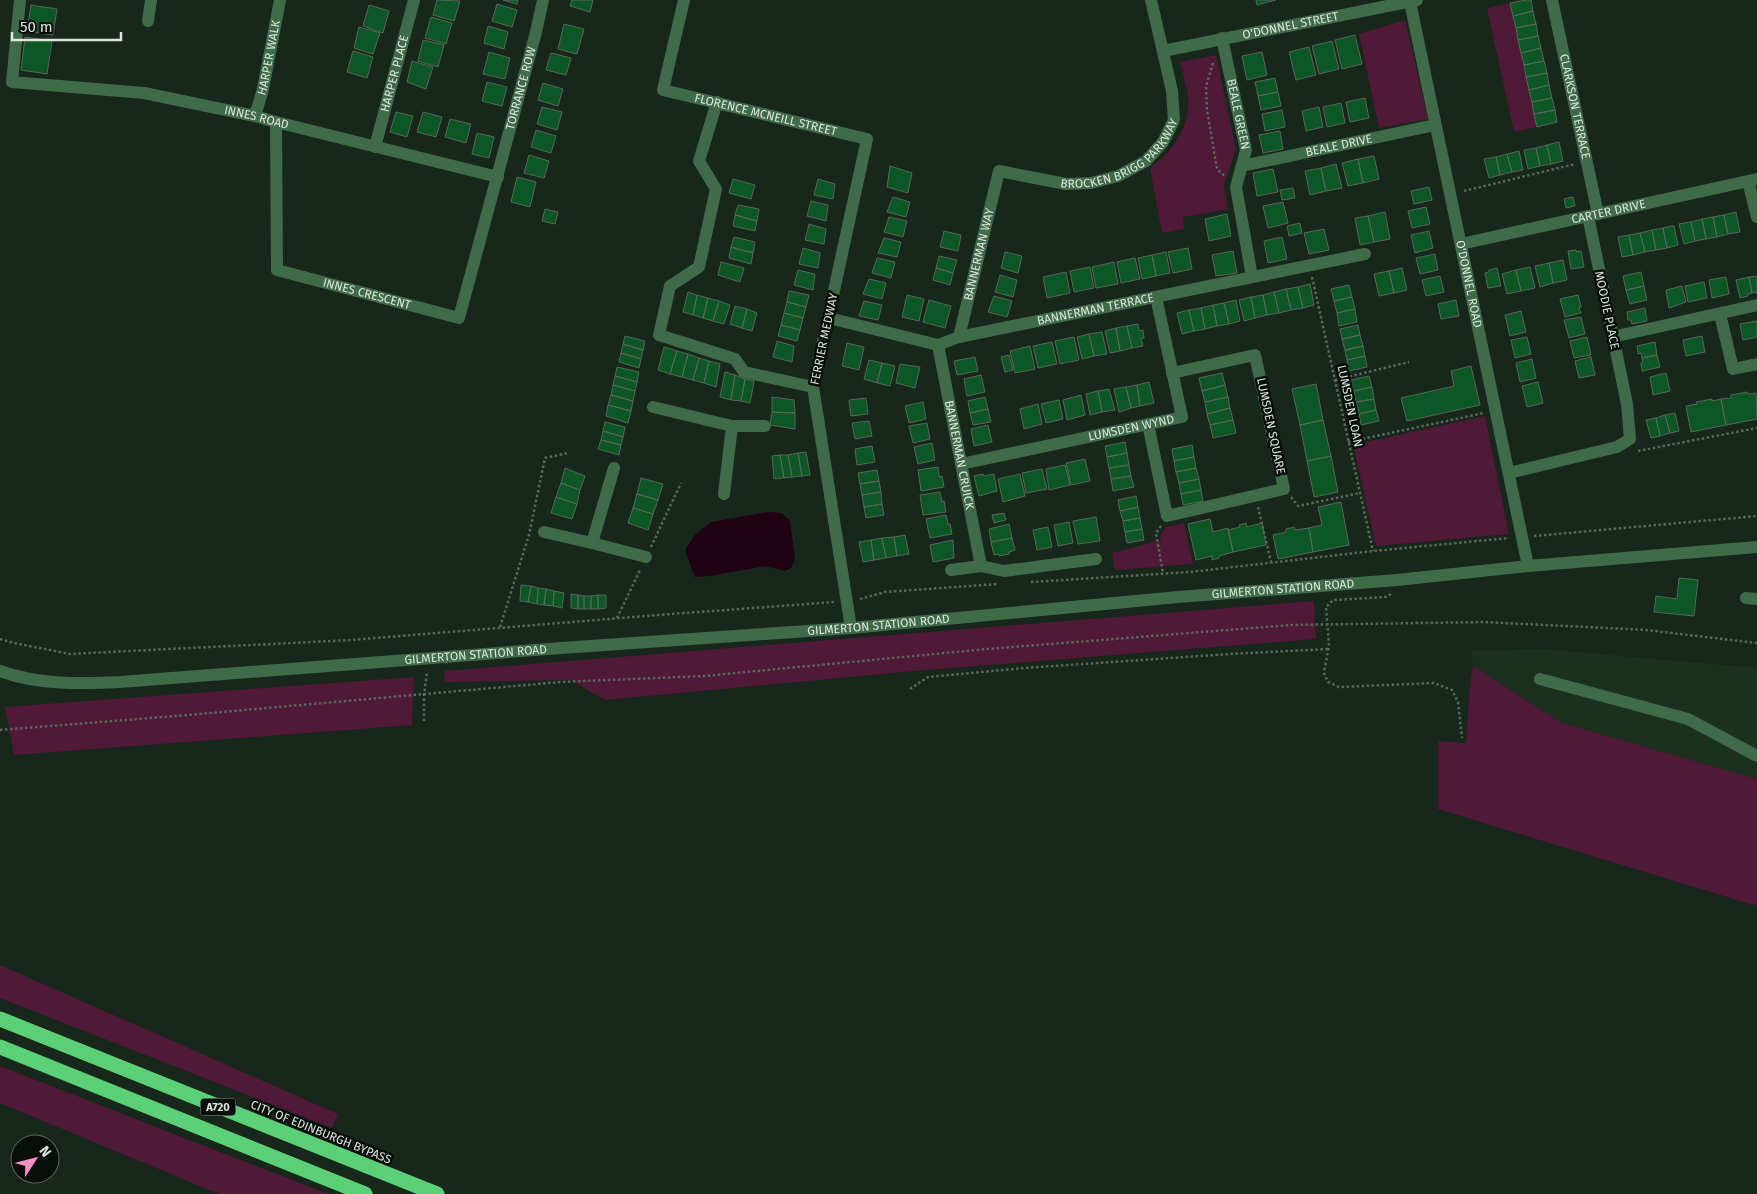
<svg xmlns="http://www.w3.org/2000/svg" width="1757" height="1194" font-family="'Fira Sans',sans-serif">
<rect width="100%" height="100%" fill="#18271b"/>
<path fill="#1c3020" d="M1542,649L1757,668V779L1562,723L1473,666L1471,651Z"/>
<path fill="#4f1937" d="M1510,3L1537,127L1514,132L1487,8Z
M1405,20L1428,119L1379,128L1359,34Z
M1216,55L1236,149L1224,185L1228,209L1183,217L1184,229L1162,233L1150,168C1173,151 1191,126 1188,96C1186,85 1183,73 1180,62Z
M1485,416L1509,534L1376,546L1353,445Z
M1184,523L1193,564L1115,570L1112,553L1161,540L1160,536L1166,527Z
M1314,601L1316,639L913,671L605,700L570,680L444,682L445,671Z
M1473,666L1562,723L1757,779V906L1438,809V741L1466,743L1470,682Z
M414,677L412,725L14,755L5,707Z
M0,965L338,1114L332,1128L0,998Z
M0,1066L328,1194H219L0,1103Z"/>
<path fill="#210213" d="M769,512L782,513L790,521L795,559L791,568L785,571L766,566L709,576L695,577L685,550L694,536L711,522Z"/>
<path fill="#0d5625" stroke="#576759" d="M437,0L460,1L454,21L433,15Z
M503,0H518L517,4Z
M572,0H593L590,12L570,6Z
M1256,0H1276L1257,5Z
M1526,0H1531L1533,11L1513,16L1510,3Z
M497,4L517,10L512,27L492,21Z
M31,5L57,9L53,35L27,31Z
M369,5L389,11L383,33L363,26Z
M1533,11L1536,24L1516,28L1513,16Z
M431,17L452,23L446,44L425,38Z
M564,24L584,29L577,54L558,49Z
M1536,24L1538,36L1518,40L1516,28Z
M488,26L508,32L504,49L484,43Z
M359,27L380,33L373,54L354,48Z
M1355,35L1362,64L1342,69L1335,40Z
M1538,36L1541,48L1521,53L1518,40Z
M25,37L52,41L47,74L21,70Z
M423,40L444,45L438,67L418,61Z
M1332,41L1339,69L1319,74L1312,46Z
M1309,47L1316,75L1296,80L1289,52Z
M1541,48L1544,61L1524,65L1521,53Z
M353,51L373,57L367,78L347,72Z
M489,52L510,58L505,79L483,74Z
M1262,52L1267,75L1247,80L1242,56Z
M551,53L571,58L566,75L546,70Z
M412,61L433,67L426,89L407,82Z
M1544,61L1547,73L1526,77L1524,65Z
M1547,73L1549,85L1529,90L1526,77Z
M1275,78L1278,92L1258,96L1255,82Z
M487,82L507,87L502,106L482,101Z
M543,83L563,89L558,106L538,100Z
M1549,85L1552,98L1532,102L1529,90Z
M1278,92L1281,106L1261,110L1258,96Z
M1365,98L1369,118L1350,122L1346,102Z
M1552,98L1555,110L1534,114L1532,102Z
M1341,103L1345,123L1327,127L1323,107Z
M542,107L562,112L557,130L537,124Z
M1319,107L1323,127L1306,131L1302,111Z
M1282,110L1285,127L1265,131L1262,114Z
M1555,110L1557,122L1537,127L1534,114Z
M396,112L413,116L407,137L390,132Z
M423,112L442,117L436,137L417,132Z
M450,119L471,124L466,143L445,137Z
M536,130L556,136L551,153L531,147Z
M1280,131L1283,149L1263,153L1259,135Z
M477,133L494,137L489,158L472,154Z
M1559,142L1563,161L1551,164L1547,145Z
M1547,145L1551,164L1540,166L1536,148Z
M1536,148L1540,166L1528,169L1524,150Z
M1519,151L1523,170L1512,172L1507,154Z
M1507,154L1512,172L1500,175L1496,157Z
M529,155L549,161L544,178L524,173Z
M1374,156L1379,179L1363,183L1358,159Z
M1496,157L1500,175L1489,178L1484,159Z
M1358,159L1363,183L1348,186L1342,163Z
M1336,164L1342,188L1326,191L1321,168Z
M890,166L912,173L908,193L887,187Z
M1321,168L1326,191L1310,195L1305,171Z
M1273,169L1278,192L1257,196L1253,173Z
M517,177L536,182L530,207L511,202Z
M733,179L755,185L751,199L729,193Z
M818,179L835,184L833,199L814,195Z
M1429,187L1432,200L1414,204L1411,191Z
M1293,188L1295,198L1282,200L1280,190Z
M893,197L910,202L906,217L887,212Z
M1573,197L1575,206L1566,208L1564,199Z
M811,201L828,205L826,221L807,216Z
M1283,202L1288,223L1268,228L1263,206Z
M738,205L759,209L757,221L735,215Z
M1426,207L1430,224L1412,228L1408,211Z
M545,209L558,212L555,224L542,221Z
M1385,212L1390,239L1374,242L1368,216Z
M1736,212L1740,232L1728,234L1724,215Z
M1227,214L1231,236L1209,241L1205,219Z
M735,215L757,221L755,231L733,226Z
M1724,215L1728,234L1717,237L1713,217Z
M1368,216L1374,242L1360,245L1355,218Z
M889,217L907,221L903,237L884,232Z
M1713,217L1717,237L1706,239L1702,219Z
M1702,219L1706,239L1695,241L1691,222Z
M1691,222L1695,241L1684,244L1679,224Z
M1300,223L1302,233L1289,236L1287,226Z
M809,224L826,229L824,244L805,240Z
M1671,226H1674L1678,245L1667,248L1663,228Z
M1663,228L1667,248L1656,250L1652,230Z
M1324,229L1329,250L1309,254L1304,233Z
M1652,230L1656,250L1645,252L1640,233Z
M944,231L961,235L958,251L940,247Z
M1429,231L1433,248L1415,253L1411,235Z
M1640,233L1645,252L1633,255L1629,235Z
M1629,235L1633,255L1622,257L1618,237Z
M734,237L755,242L753,253L731,247Z
M1282,237L1287,259L1268,263L1264,241Z
M884,238L901,242L897,257L878,253Z
M731,247L753,253L751,264L729,258Z
M803,248L820,253L818,268L799,264Z
M1188,248L1192,269L1173,273L1168,252Z
M1576,250L1577,252L1581,251L1584,267L1571,269L1568,251Z
M1233,251L1237,273L1216,276L1212,255Z
M1005,252L1022,256L1018,273L1001,268Z
M1166,252L1170,273L1156,276L1152,255Z
M1435,254L1438,270L1420,274L1416,258Z
M1152,255L1156,276L1142,279L1138,258Z
M939,256L957,260L953,273L936,268Z
M877,258L895,262L891,278L872,273Z
M1135,258L1140,279L1121,283L1117,262Z
M1563,260L1567,280L1553,283L1549,263Z
M721,262L744,268L740,282L718,275Z
M1114,262L1118,284L1096,288L1092,267Z
M1549,263L1553,283L1540,287L1535,266Z
M1090,267L1094,288L1074,292L1070,271Z
M1530,267L1535,288L1521,291L1516,270Z
M936,268L953,273L950,285L933,280Z
M1402,268L1407,290L1394,293L1389,271Z
M1497,268L1501,286L1488,288L1485,273L1489,272V270Z
M798,270L815,274L813,290L794,285Z
M1516,270L1521,291L1507,294L1502,274Z
M1389,271L1394,293L1379,296L1374,274Z
M1066,272L1070,293L1047,298L1043,277Z
M1641,272L1644,286L1626,290L1623,276Z
M1000,275L1017,280L1013,297L995,292Z
M1440,276L1444,292L1426,296L1422,280Z
M1757,276V294L1756,292L1752,293L1749,277Z
M1726,277L1729,294L1712,298L1709,280Z
M1749,277L1752,293L1748,294V296L1740,298L1736,280Z
M869,279L886,283L882,299L863,294Z
M1704,282L1707,298L1688,302L1685,286Z
M1310,284L1314,305L1303,308L1298,287Z
M1349,285L1352,297L1334,301L1331,289Z
M1644,286L1647,300L1630,304L1626,290Z
M1682,286L1686,302L1669,308L1666,290Z
M1298,287L1303,308L1291,310L1286,289Z
M1286,289L1291,310L1279,313L1274,292Z
M789,291L809,295L806,307L787,302Z
M688,292L697,295L693,315L683,312Z
M1274,292L1279,313L1267,315L1263,295Z
M697,295L708,298L703,318L693,315Z
M907,295L924,299L919,321L902,317Z
M1263,295L1267,315L1255,318L1251,297Z
M1578,295L1581,307L1579,308L1581,313L1565,317L1560,299Z
M994,296L1012,301L1007,317L988,312Z
M1251,297L1255,318L1244,321L1239,300Z
M1352,297L1355,309L1337,313L1334,301Z
M708,298L719,301L713,321L703,318Z
M929,300L951,306L945,328L923,322Z
M1236,300L1240,321L1229,324L1224,303Z
M1456,300L1459,316L1441,319L1438,304Z
M719,301L730,305L724,324L713,321Z
M864,301L882,305L878,320L859,316Z
M787,302L806,307L803,318L784,313Z
M1224,303L1229,324L1217,326L1213,305Z
M1213,305L1217,326L1205,329L1201,308Z
M735,306L747,309L742,328L730,324Z
M1201,308L1205,329L1194,331L1189,310Z
M1645,308L1647,321L1632,324L1631,320H1628L1627,312Z
M747,309L757,313L752,331L742,328Z
M1355,309L1357,322L1339,326L1337,313Z
M1189,310L1194,331L1182,334L1177,313Z
M1521,311L1526,332L1510,336L1505,315Z
M784,313L803,318L800,330L781,325Z
M1581,317L1585,334L1569,338L1564,320Z
M1757,321V337L1743,340L1740,324Z
M1138,324L1139,331L1143,330L1144,338L1141,339L1143,346L1132,348L1127,326Z
M781,325L800,330L797,341L778,336Z
M1358,325L1360,335L1342,339L1340,329Z
M1127,326L1132,348L1120,351L1116,328Z
M1116,328L1120,351L1110,353L1105,331Z
M1102,332L1107,354L1094,356L1089,334Z
M1089,334L1094,356L1082,359L1077,337Z
M1360,335L1363,346L1345,350L1342,339Z
M625,336L645,341L643,350L623,344Z
M1702,336L1705,352L1686,356L1683,340Z
M1074,337L1079,360L1060,364L1055,341Z
M1527,337L1531,354L1515,358L1511,340Z
M1587,337L1591,355L1574,358L1570,341Z
M777,341L794,346L792,362L773,357Z
M1052,342L1057,364L1038,368L1033,346Z
M1655,342L1657,355L1642,358L1641,353L1638,354L1637,346Z
M847,343L864,347L859,370L842,366Z
M623,344L643,350L641,359L621,353Z
M1030,346L1035,369L1015,373L1010,351Z
M1363,346L1365,356L1347,360L1345,350Z
M664,347L677,351L670,374L658,370Z
M677,351L688,354L682,377L670,374Z
M621,353L641,359L639,368L619,362Z
M688,354L699,358L693,380L682,377Z
M1009,355L1013,370L1005,372L1001,357Z
M1657,355L1660,367L1642,371L1641,363L1643,362L1642,358Z
M1365,356L1367,367L1349,371L1347,360Z
M975,357L978,371L957,375L954,361Z
M1591,357L1595,375L1579,378L1575,361Z
M699,358L709,361L704,383L693,380Z
M1532,359L1536,378L1520,382L1516,363Z
M869,360L882,363L877,383L864,379Z
M709,361L720,364L716,387L704,383Z
M882,363L895,366L890,386L877,383Z
M900,364L920,367L915,388L896,383Z
M1471,366L1480,405L1407,421L1401,398L1454,386L1451,371Z
M617,367L639,372L637,382L615,376Z
M725,372L735,375L731,400L720,397Z
M1222,373L1225,385L1202,391L1199,378Z
M1666,373L1670,391L1653,395L1650,377Z
M735,375L745,379L741,401L731,400Z
M981,375L985,392L967,396L964,379Z
M615,376L637,382L635,391L613,385Z
M1369,376L1372,387L1354,391L1351,380Z
M745,379L754,381L750,403L741,401Z
M1149,382L1154,403L1140,406L1137,385Z
M1538,382L1543,403L1527,407L1522,386Z
M1316,384L1323,420L1300,425L1292,389Z
M613,385L635,391L633,401L611,395Z
M1137,385L1140,406L1131,408L1126,387Z
M1225,385L1228,397L1205,402L1202,391Z
M1126,387L1131,408L1119,412L1114,389Z
M1372,387L1374,399L1356,402L1354,391Z
M1109,389L1115,410L1102,412L1098,391Z
M1098,391L1102,412L1090,415L1086,394Z
M1747,392L1748,394L1756,393L1757,419L1726,425L1721,399L1731,398V395Z
M611,395L633,401L631,411L608,405Z
M1081,395L1085,415L1067,420L1063,400Z
M772,397L794,400L795,413L772,412Z
M985,397L988,409L970,413L968,401Z
M1228,397L1230,408L1207,414L1205,402Z
M866,398L868,414L851,416L849,400Z
M1374,399L1376,410L1359,414L1356,402Z
M1712,399V401L1721,399L1726,425L1691,432L1686,406L1697,404L1696,402Z
M1059,400L1063,419L1046,423L1041,404Z
M923,402L926,419L909,423L905,406Z
M1038,404L1042,424L1024,429L1020,409Z
M608,405L631,411L628,423L606,416Z
M1230,408L1233,420L1210,425L1207,414Z
M988,409L991,422L973,425L970,413Z
M1376,410L1379,421L1361,425L1359,414Z
M772,412L795,413V429L770,425Z
M1675,413L1679,431L1670,433L1665,415Z
M1665,415L1670,433L1660,436L1656,418Z
M1656,418L1660,436L1651,438L1646,420Z
M1233,420L1236,433L1213,438L1210,425Z
M1323,420L1331,456L1307,461L1300,425Z
M869,421L872,436L855,439L852,423Z
M605,422L625,427L623,437L603,431Z
M927,423L930,439L913,443L909,426Z
M988,425L992,442L974,446L971,429Z
M603,431L623,437L621,445L601,440Z
M601,440L621,445L619,455L598,449Z
M1125,442L1127,453L1107,457L1105,446Z
M932,443L935,460L918,464L914,447Z
M1192,445L1194,457L1174,461L1172,449Z
M872,446L875,462L857,465L855,449Z
M806,452L810,475L802,476L798,453Z
M798,453L802,476L792,477L788,455Z
M1127,453L1129,465L1109,468L1107,457Z
M780,455H788L792,477L784,478Z
M780,455L784,478L774,479L772,456Z
M1331,456L1338,492L1314,497L1307,461Z
M1194,457L1196,468L1176,472L1174,461Z
M1085,459L1090,481L1071,485L1066,463Z
M1065,465L1070,485L1049,490L1046,469Z
M1129,465L1131,476L1111,479L1109,468Z
M938,467L939,477L942,476L944,487L921,491L918,470Z
M565,468L585,476L580,490L561,483Z
M1196,468L1199,479L1179,483L1176,472Z
M1042,469L1047,489L1026,493L1022,473Z
M877,470L879,481L860,484L858,473Z
M983,474L984,476L994,474L997,491L979,496L974,476Z
M1020,474L1025,496L1003,502L998,479Z
M1131,476L1134,487L1113,491L1111,479Z
M641,478L663,484L658,500L637,494Z
M1199,479L1201,490L1181,494L1179,483Z
M879,481L881,492L862,495L860,484Z
M561,483L580,490L577,504L556,497Z
M1201,490L1203,501L1183,505L1181,494Z
M881,492L882,504L864,507L862,495Z
M940,492L942,502L944,501L946,512L923,515L920,495Z
M637,494L658,500L653,514L633,508Z
M1136,496L1138,507L1120,511L1118,500Z
M556,497L577,504L572,519L551,513Z
M1341,502L1349,545L1313,552L1309,528L1322,525L1318,507Z
M882,504L884,515L866,518L864,507Z
M1138,507L1140,518L1123,521L1120,511Z
M633,508L653,514L648,530L628,523Z
M1004,513L1006,520L994,523L992,515Z
M946,515L948,524H950L952,534L930,538L926,519Z
M1096,517L1100,541L1078,544L1073,521Z
M1140,518L1142,529L1125,532L1123,521Z
M1210,519L1213,532L1228,528L1233,552L1219,556V558L1212,560V556L1196,560L1188,524Z
M1069,522L1073,543L1058,546L1054,525Z
M1246,523L1247,527L1262,523L1266,545L1233,552L1228,530L1240,527L1239,525Z
M1009,524L1012,538L991,542L989,529Z
M1048,527L1052,547L1037,550L1033,530Z
M1294,527L1295,530L1309,528L1313,552L1278,559L1273,535L1286,532V529Z
M1142,529L1144,540L1127,543L1125,532Z
M905,535L909,554L897,556L894,537Z
M894,537L897,556L886,558L882,538Z
M882,538L886,558L874,560L871,540Z
M1012,538L1015,550L1009,552V554L999,556V554L994,555L991,542Z
M871,540L874,560L863,562L859,542Z
M953,540L954,558L933,562L930,545Z
M1679,578L1698,580L1694,616L1654,612L1656,596L1677,599Z
M521,585L531,586L528,602L520,601Z
M531,586L538,588L537,604L528,602Z
M538,588L546,589L544,605L537,604Z
M546,589L554,591L553,606L544,605Z
M554,591L564,593L562,608L553,606Z
M571,594L578,595V609L571,608Z
M578,595L584,596V609H578Z
M598,595H606V608L598,609Z
M598,595V609H591V596Z
M584,596H591V609H584Z"/>
<g fill="none" stroke-linecap="round" stroke-linejoin="round">
<path stroke="#5a675c" stroke-width="2.5" stroke-dasharray="2.5 2.5" stroke-linecap="butt" d="M1213,63L1206,86L1207,110L1217,169L1226,177
M1464,191L1575,164
M1312,277L1373,551
M1335,380L1409,362
M1348,442L1484,413
M1638,451L1757,428
M1291,497L1298,506L1360,493
M1258,507L1271,562
M1161,526L1156,533L1163,573
M1534,536L1757,516
M651,547L681,483
M1031,582L1190,572L1373,551L1509,538
M1391,594L1386,597L1333,600L1326,607L1329,645L1324,673L1328,682L1339,687L1434,683L1452,690L1458,702L1462,738
M860,599L885,592L998,584
M617,618L640,570
M500,627L529,535L545,458L568,453
M0,639L14,643L70,654L351,640L658,615L835,602
M910,689L928,677L1024,668L1230,654L1328,649
M424,721V694L427,672
M0,730L188,715L560,682L704,676L987,649L1291,625L1485,622L1646,630L1757,643"/>
<g stroke="#406b48" stroke-width="12">
<path id="s1" d="M20,0L12,82L144,93L255,116L276,122L498,177"/>
<path id="s2" d="M684,0L663,90L867,139L813,387L851,628"/>
<path id="s3" d="M1552,0L1598,214"/>
<path id="s4" d="M1410,2L1528,566"/>
<path d="M148,21L151,0"/>
<path id="s5" d="M1222,38L1246,150L1236,187L1252,277"/>
<path id="s6" d="M1163,51L1417,0"/>
<path d="M717,102L699,161L716,189L699,267L670,286L659,335L735,359L744,372L813,387"/>
<path id="s7" d="M255,116L263,89L280,0"/>
<path id="s8" d="M276,122L277,270L459,318L536,32L543,0"/>
<path id="s9" d="M375,147L414,0"/>
<path id="s10" d="M1242,166L1435,125"/>
<path d="M1748,181L1757,217"/>
<path id="s11" d="M1461,244L1757,179"/>
<path d="M1720,314L1733,369L1757,364"/>
<path id="s12" d="M829,318L938,345L959,337L1365,254"/>
<path id="s13" d="M959,337L999,171L1066,184L1091,183L1118,176L1146,161L1163,142L1174,120L1172,91L1151,0"/>
<path d="M1612,337L1757,305"/>
<path id="s14" d="M938,345L981,566"/>
<path d="M653,407L732,426L724,494"/>
<path d="M1148,424L1167,516L1284,489L1255,355L1172,373"/>
<path d="M732,426H765"/>
<path id="s15" d="M961,464L1182,417L1156,297"/>
<path d="M1509,473L1617,447L1630,439L1627,404L1588,216"/>
<path d="M544,532L592,543L614,468"/>
<path d="M592,543L646,557"/>
<path d="M951,570L981,566L1004,571L1096,559"/>
<path d="M1746,598L1757,599"/>
<path id="s16" d="M0,671C38,685 81,684 120,682L561,648L851,628L1178,597L1397,580L1528,566L1757,547"/>
<path d="M1540,679L1688,719L1757,756"/>
</g>
<path stroke="#5bd077" stroke-width="15" d="M0,1019L437,1194
M0,1047L365,1194"/>
</g>
<g text-anchor="middle" stroke-width="5" stroke-linejoin="round" paint-order="stroke">
<rect fill="#080e09" stroke="#9da59e" stroke-width="1" x="200.5" y="1098.5" width="35" height="17" rx="4"/>
<g font-size="11" font-weight="bold" fill="#dde6de">
<text x="218" y="1111">A720</text>
</g>
<g font-size="12" fill="#dde6de" stroke="#080e09">
<text dy="4" stroke="none"><textPath href="#s6" startOffset="130">O'DONNEL STREET</textPath></text>
<text dy="4" stroke="none"><textPath href="#s7" startOffset="60">HARPER WALK</textPath></text>
<text dy="4" stroke="none"><textPath href="#s9" startOffset="76">HARPER PLACE</textPath></text>
<text dy="4" stroke="none"><textPath href="#s8" startOffset="574">TORRANCE ROW</textPath></text>
<text dy="4" stroke="none"><textPath href="#s3" startOffset="109">CLARKSON TERRACE</textPath></text>
<text dy="4" stroke="none"><textPath href="#s2" startOffset="198">FLORENCE MCNEILL STREET</textPath></text>
<text dy="4" stroke="none"><textPath href="#s5" startOffset="78">BEALE GREEN</textPath></text>
<text dy="4" stroke="none"><textPath href="#s1" startOffset="330">INNES ROAD</textPath></text>
<text dy="4" stroke="none"><textPath href="#s10" startOffset="99">BEALE DRIVE</textPath></text>
<text dy="4" stroke="none"><textPath href="#s13" startOffset="304">BROCKEN BRIGG PARKWAY</textPath></text>
<text dy="4" stroke="none"><textPath href="#s11" startOffset="151">CARTER DRIVE</textPath></text>
<text dy="4" stroke="none"><textPath href="#s13" startOffset="85">BANNERMAN WAY</textPath></text>
<text dy="4" stroke="none"><textPath href="#s4" startOffset="288">O'DONNEL ROAD</textPath></text>
<text dy="4" stroke="none"><textPath href="#s8" startOffset="241">INNES CRESCENT</textPath></text>
<text dy="4" stroke="none"><textPath href="#s12" startOffset="274">BANNERMAN TERRACE</textPath></text>
<text transform="translate(1607 310) rotate(78)" y="4">MOODIE PLACE</text>
<text transform="translate(824 339) rotate(-78)" y="4">FERRIER MEDWAY</text>
<text transform="translate(1350 406) rotate(78)" y="4">LUMSDEN LOAN</text>
<text transform="translate(1271 426) rotate(78)" y="4">LUMSDEN SQUARE</text>
<text dy="4" stroke="none"><textPath href="#s15" startOffset="174">LUMSDEN WYND</textPath></text>
<text dy="4" stroke="none"><textPath href="#s14" startOffset="112">BANNERMAN CRUICK</textPath></text>
<text dy="4" stroke="none"><textPath href="#s16" startOffset="1288">GILMERTON STATION ROAD</textPath></text>
<text dy="4" stroke="none"><textPath href="#s16" startOffset="882">GILMERTON STATION ROAD</textPath></text>
<text dy="4" stroke="none"><textPath href="#s16" startOffset="478">GILMERTON STATION ROAD</textPath></text>
<text transform="translate(321 1132) rotate(22)" y="4">CITY OF EDINBURGH BYPASS</text>
</g>
</g>
<g transform="translate(35 1159) rotate(54)"><circle r="24" fill="#080e09" stroke="#5d645e"/>
<path d="M0-4L9 19L0 12L-9 19Z" fill="#fa8fc6"/>
<text y="-8" font-size="14" font-weight="bold" text-anchor="middle" fill="#dde6de">N</text>
</g>
<path d="M12 32v8h109v-8" fill="none" stroke="#dde6de" stroke-width="2.5"/>
<text x="20" y="32" font-size="15" fill="#dde6de" stroke="#080e09" stroke-width="4" paint-order="stroke">50 m</text>
</svg>
